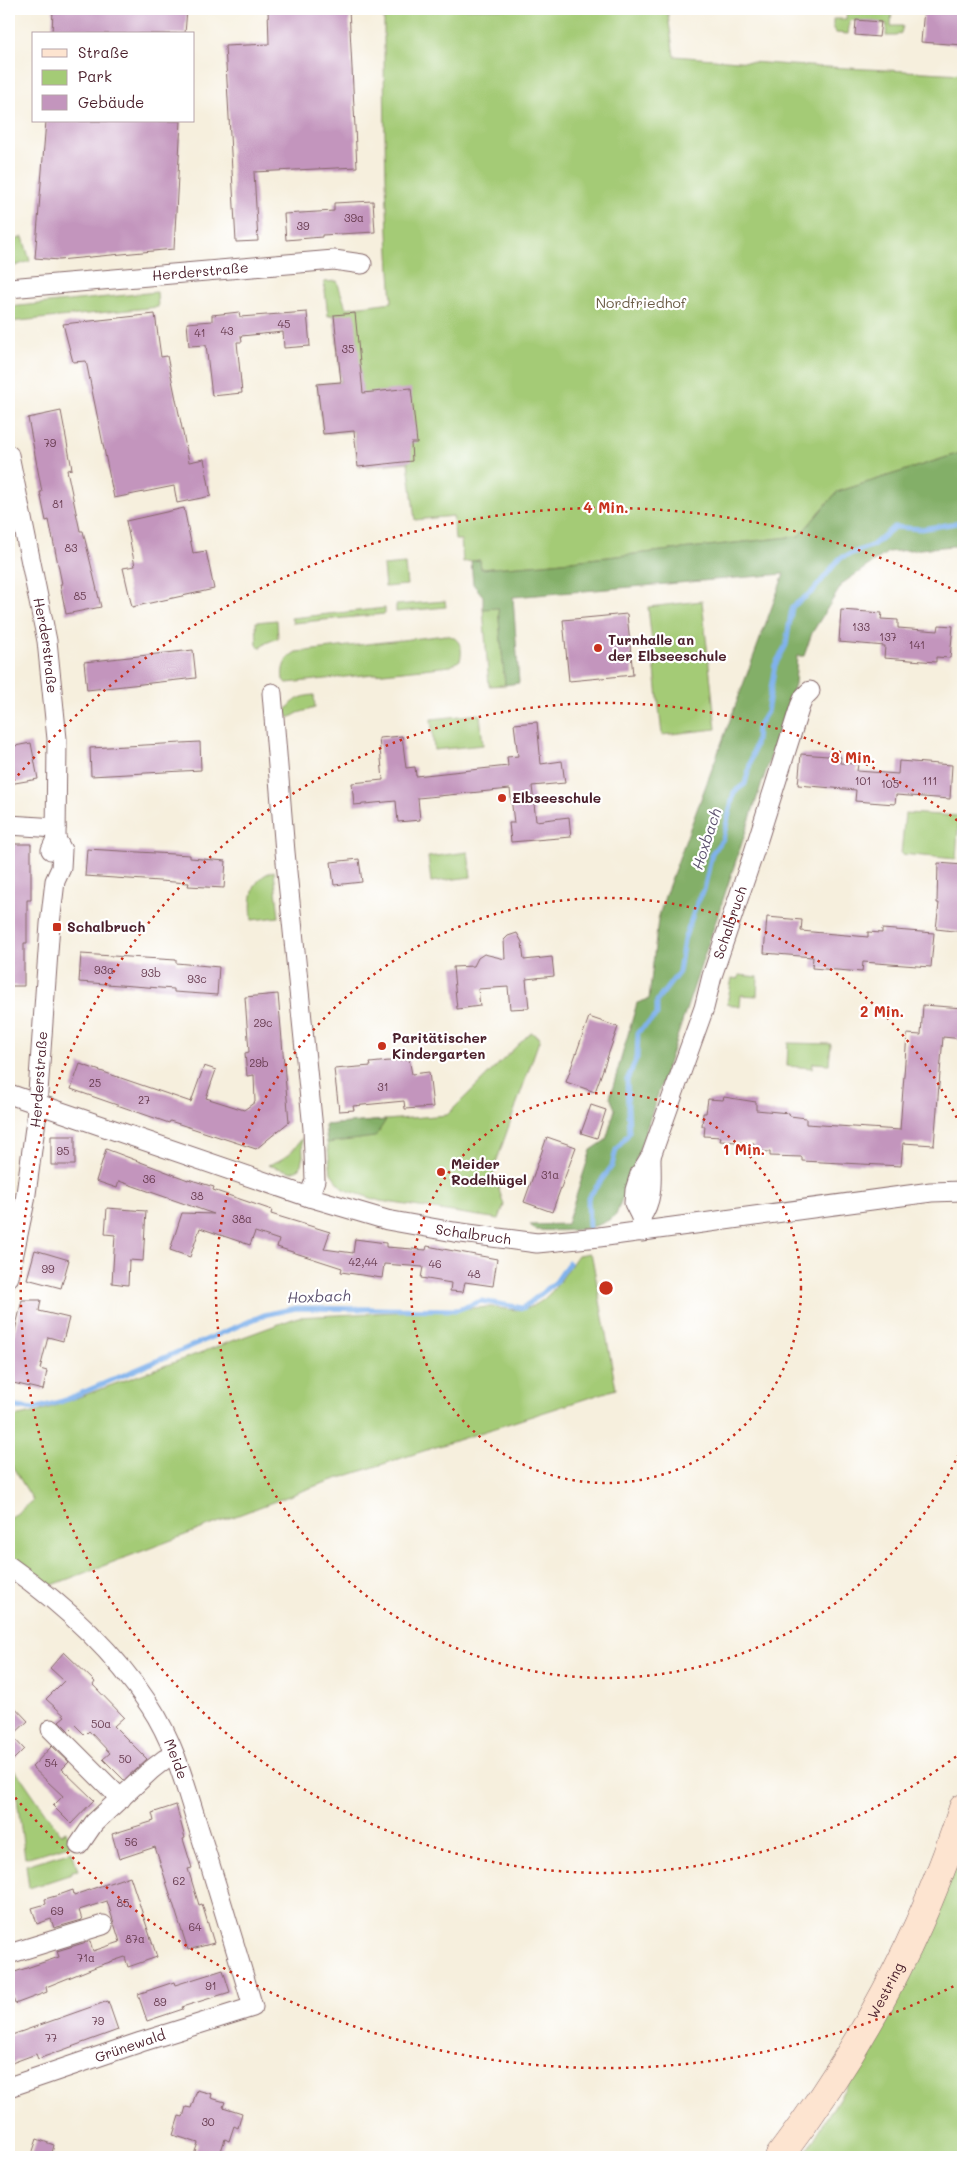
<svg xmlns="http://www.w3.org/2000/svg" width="972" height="2166" font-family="Mali,sans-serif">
<rect width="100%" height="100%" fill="#fff"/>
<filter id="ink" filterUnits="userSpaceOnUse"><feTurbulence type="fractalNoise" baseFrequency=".02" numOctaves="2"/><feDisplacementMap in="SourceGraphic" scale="10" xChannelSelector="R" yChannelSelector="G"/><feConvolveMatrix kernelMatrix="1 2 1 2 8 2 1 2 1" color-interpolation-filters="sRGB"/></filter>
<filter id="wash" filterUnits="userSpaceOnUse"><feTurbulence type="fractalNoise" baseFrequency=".0096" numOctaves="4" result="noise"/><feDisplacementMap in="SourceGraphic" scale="20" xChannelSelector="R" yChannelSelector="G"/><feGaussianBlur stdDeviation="1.12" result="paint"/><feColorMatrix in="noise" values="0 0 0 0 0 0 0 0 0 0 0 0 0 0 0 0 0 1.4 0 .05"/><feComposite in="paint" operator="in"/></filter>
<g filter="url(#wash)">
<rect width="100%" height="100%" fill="#f6efdd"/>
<path fill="#a4cb76" stroke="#777550" d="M384,9H667L674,56L790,65L963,74V452L837,492L799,536L544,564L481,569L480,560L463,562L461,540H455L453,516L415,520L408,462L358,467L354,431L323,434L317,384L341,382L334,315L328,316L324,282L337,281L346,308L392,302C385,204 384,107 384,9Z
M847,9H892L891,26H903L901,33L896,36H886L887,24L857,20L856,21L850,20L848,34L836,33L833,29V19H846Z
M23,237L30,261L9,268V242Z
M157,292L158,307L9,322V307Z
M405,564L407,585L385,587L383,566Z
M445,601L446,607L396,612V605Z
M702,601L716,729L662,735L648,607Z
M498,607L505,685L489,686L483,609Z
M385,608V614L293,623L291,618Z
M277,620L278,638L266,643L260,648L257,645L256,622Z
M446,635C459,637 464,648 460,660L451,666L287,683L283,680C281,668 285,658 296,652Z
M314,695L315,708L298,713L289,718L285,712C293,700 300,696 314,695Z
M480,714L483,745L434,750L431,719Z
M905,813L959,816L956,859L901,854Z
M468,852L471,877L431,882L428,857Z
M274,871L279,917L252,920C250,900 250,878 274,871Z
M739,975L758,977L757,996L741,995L740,1007L727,1004L732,978L738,979Z
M531,1032L540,1038L493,1171L504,1205L499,1219L380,1201L343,1189L331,1173L325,1125L447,1115Z
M788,1043L831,1044L829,1064L813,1063L812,1068L787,1066Z
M302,1138L303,1156L300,1168L292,1172L268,1165C284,1160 293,1152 302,1138Z
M589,1253L592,1257L616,1389L318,1485L47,1587L9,1558V1520L33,1500L9,1461V1418L38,1412L298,1317L491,1307C501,1308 513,1311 523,1309C549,1305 564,1274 578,1255Z
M13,1769L23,1780L60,1834L66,1831L70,1845L25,1858Z
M963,1845V2157H803L881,2030L958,1861Z
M72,1851L78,1870L72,1871V1874L29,1888L26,1865Z"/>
<path fill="#83af67" stroke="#666749" d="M963,452V545L888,552L843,583L812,633L804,656H797L795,684L634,1166L616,1215C594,1233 562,1231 536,1230L530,1225L567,1224L591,1150L606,1140L615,1109L610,1097L637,1003L649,999L658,919L665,896L784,574L513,597L519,683L505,685L498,608L483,609V596L473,584L471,561L480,560L481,569L544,564L799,536L837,492Z
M386,1120L375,1137L327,1143L325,1125Z"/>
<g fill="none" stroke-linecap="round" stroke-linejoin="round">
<path stroke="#80b2ec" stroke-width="5" d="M589,1228L588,1198L612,1166L616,1150L629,1133L627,1080L637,1058L638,1032L657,1015V1001L679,972L684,940L697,903L704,890L712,853L723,839L734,792L745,784L756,741L757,728L767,712L775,665L786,645L792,607L813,591L840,558L873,545L894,527L922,529L963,522
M9,1406L34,1409L63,1401L264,1315L296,1308L457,1310L481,1301L523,1308L556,1282L569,1263"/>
</g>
<g id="blocks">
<path fill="#c395bd" d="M53,9H187L185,34H52Z
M268,9H349L357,167L254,172L258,241L236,242L225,46L269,44Z
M924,9H963V45L921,42Z
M856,20L881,22L879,37L855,35Z
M46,121H181L174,249L59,260L35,258Z
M373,201L375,232L322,235V237L286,240L284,214L334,211V203Z
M239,312L240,317L307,312L310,346L284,348L283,332L241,336L242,342H237L242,393L212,396L206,345L189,346L187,323L212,321V315Z
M355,313L363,393L411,388L417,443H411L412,461L358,467L354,431L323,434L317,384L341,382L334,315Z
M155,314L161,357L167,356L189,462L204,459L211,496L177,503L174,486L114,498L86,361L73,362L63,324Z
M61,411L72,469L67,470L80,531H83L101,607L66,614L60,584H62L49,520L46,521L40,492H42L28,418Z
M184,508L193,553L206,551L214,589L132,607L123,568L135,566L126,521Z
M841,610L882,613L881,619L898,620V628L938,631L939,625L953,626L950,658L936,657V662L884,658L885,646L839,642Z
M627,614L633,675L569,681L563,620Z
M193,650L196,678L87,690L84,662Z
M537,722L541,764L562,761L565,783L532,786L536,821L569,817L571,837L511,842L509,823H514L510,789L418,798L420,820L398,822L396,801L354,805L352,783L383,780L379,738L402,736L406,768L415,767L416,776L508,766L507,757L518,756L514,724Z
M200,742L201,770L91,776L90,748Z
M31,743L38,779L9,784V747Z
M801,754L841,757L840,763L858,764L857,771L898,774L899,761L952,765L950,799L896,795L895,804L855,801L856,790L798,785Z
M9,844H31V900H27V943H24V986H9Z
M87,849L190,855V858L226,861L224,888L188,886L189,883L85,876Z
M359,859L362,882L334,885L331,862Z
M938,863L963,865V932L936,929L939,903H937Z
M767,917L802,920L801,931L868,937V932L882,933V929L934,933L931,967L863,962L862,972L812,968L813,957L764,953Z
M517,933L522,942L524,960L552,957L554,976L526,979L529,1008L510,1009L508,987L478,989L480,1006L457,1009L453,967L474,966L478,958L484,954L505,959L504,940L508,936Z
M81,954L176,960V963L219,967L217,995L174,992V989L79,982Z
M278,994L289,1122L256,1149L170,1121L169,1123L71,1089L80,1064L191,1102L204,1066L216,1070L206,1098L244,1110L255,1102L254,1075L247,1076L245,1053L249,1052L245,997Z
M923,1005L963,1008V1039L943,1037L934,1145L903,1143L901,1166L802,1161V1157L770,1156V1152L753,1151L754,1143L720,1141L721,1137L704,1136L705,1126H702L703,1113H706L708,1099L723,1100L724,1097L756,1102V1110L789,1113L790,1116L806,1118V1124L900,1130L907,1034L921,1035Z
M589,1017L618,1027L595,1092L566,1082Z
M409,1059L412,1074L429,1072L433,1107L405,1109L404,1101L353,1106L354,1110L339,1111L334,1069L371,1066L370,1063Z
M591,1105L606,1110L597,1138L581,1133Z
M51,1136H75V1165H51Z
M547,1137L576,1147L552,1212L524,1202Z
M106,1149L188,1180V1179L214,1187L213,1190L272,1210L271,1214L330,1232L324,1249L353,1253L355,1239L386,1243V1247L426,1250L427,1246L497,1259L493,1286L465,1282L463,1292L450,1291L451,1283L421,1278L423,1267L384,1264L382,1278L341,1272L342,1268L277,1247L279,1240L255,1232L250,1245L200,1228L190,1257L170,1250L182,1213L214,1214L119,1181L117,1188L96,1181Z
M107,1208L146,1211L143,1261L129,1260L128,1285L112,1283L115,1235L105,1234Z
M35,1250L69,1260L61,1288L27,1279Z
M22,1300H41L39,1311L69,1318L63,1341L48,1337L40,1369L47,1371L43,1390L9,1382V1357Z
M64,1652L95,1682L93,1685L124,1717L114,1726L147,1759L124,1780L103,1759L110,1753L89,1731L85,1735L75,1725L69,1731L59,1721L65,1716L46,1699L64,1681L50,1668Z
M9,1701L28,1721L12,1736L24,1749L9,1764Z
M52,1746L69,1762L62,1769L94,1800L71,1824L53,1806L63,1796L32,1767Z
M176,1805L185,1838L183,1839L192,1868L188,1869L199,1905L202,1904L214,1943L188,1950L155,1847L119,1859L112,1834L154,1821L152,1813Z
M130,1876L157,1957L128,1967L125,1957L98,1966L46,1987L47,1992L15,2004L12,1994H9V1974L59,1957L57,1951L90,1941L93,1951L120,1942L107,1901L79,1910L82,1920L54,1928L51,1919L37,1924L32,1908L46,1904L45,1899L59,1895L73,1890L74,1895Z
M223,1970L230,1992L182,2007L183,2009L147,2021L138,1994L174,1982L175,1985Z
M108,2001L118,2030L38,2059L36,2054L9,2064V2036Z
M197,2090L212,2094L211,2098L225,2102L223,2107L242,2113L238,2128L234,2126L229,2141L225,2139L219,2157H193L198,2143L173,2135L179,2116L183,2117L186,2107L191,2108Z
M37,2139L54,2145L51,2157H31Z"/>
</g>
</g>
<g filter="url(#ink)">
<use href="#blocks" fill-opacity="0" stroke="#866869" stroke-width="1"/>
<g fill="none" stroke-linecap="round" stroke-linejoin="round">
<g stroke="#866869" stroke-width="21">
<g id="street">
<path id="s1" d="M9,288L334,260L362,264"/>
<path id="s2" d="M9,455L47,641L57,739L56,839L51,850"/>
<path d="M272,693L285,852L313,1129L315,1180L309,1197"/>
<path d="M9,825L56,828"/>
<path id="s3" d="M9,1094L309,1197L387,1220L454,1232L537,1243L599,1237L931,1192L963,1191"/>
<path d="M641,1217C654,1198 651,1179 651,1158"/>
<path id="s4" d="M642,1232L641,1217L634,1203L635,1190L640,1174L651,1156L704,1008L712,976L754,852L800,706L804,697L810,691"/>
<path id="s5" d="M9,1277L25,1201L36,1120L50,924L55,881L61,868L62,850L56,839"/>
<path id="s6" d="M9,1566C63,1604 113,1650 150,1706C176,1745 187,1792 201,1836C219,1893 236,1950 253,2007L141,2042L9,2087"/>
<path d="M51,1729L121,1799"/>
<path d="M79,1845L94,1823L151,1770L165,1759L175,1756"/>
<path d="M9,1954L103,1925"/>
</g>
</g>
<g stroke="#866869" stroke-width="29">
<g id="secondary">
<path id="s7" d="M779,2157C861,2049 921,1938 963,1808"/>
</g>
</g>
<use href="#street" stroke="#fff" stroke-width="19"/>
<use href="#secondary" stroke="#fde4d0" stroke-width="28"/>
</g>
</g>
<g fill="none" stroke="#c8321e" stroke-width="2.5" stroke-dasharray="2.5 5">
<circle cx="606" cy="1288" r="195"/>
<path d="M962 1447A390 390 0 1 1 962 1129"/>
<path d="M962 1752A585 585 0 1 1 962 824"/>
<path d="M960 1983A780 780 0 0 1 13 1795M13 781A780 780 0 0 1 960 593"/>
</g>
<g fill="#c8321e" stroke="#fff" stroke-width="2">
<circle cx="598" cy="648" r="5"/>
<circle cx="502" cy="798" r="5"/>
<rect x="52" y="922" width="10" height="10" rx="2.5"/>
<circle cx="382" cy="1046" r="5"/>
<circle cx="441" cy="1172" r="5"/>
</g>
<g text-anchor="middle" stroke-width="4.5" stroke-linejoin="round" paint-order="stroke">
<g font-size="11" fill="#683c50">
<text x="354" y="222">39a</text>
<text x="303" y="230">39</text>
<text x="284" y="328">45</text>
<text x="227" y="335">43</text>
<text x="200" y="337">41</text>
<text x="348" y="353">35</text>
<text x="50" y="447">79</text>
<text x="58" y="508">81</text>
<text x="71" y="552">83</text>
<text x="80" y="600">85</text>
<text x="861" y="631">133</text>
<text x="888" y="641">137</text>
<text x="917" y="649">141</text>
<text x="863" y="785">101</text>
<text x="930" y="785">111</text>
<text x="890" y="788">105</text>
<text x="104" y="974">93a</text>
<text x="151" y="977">93b</text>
<text x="197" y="983">93c</text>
<text x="263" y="1027">29c</text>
<text x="259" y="1067">29b</text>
<text x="95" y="1087">25</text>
<text x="383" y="1091">31</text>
<text x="144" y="1104">27</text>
<text x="63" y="1155">95</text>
<text x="550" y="1179">31a</text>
<text x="149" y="1183">36</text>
<text x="197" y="1200">38</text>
<text x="242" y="1223">38a</text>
<text x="363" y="1266">42,44</text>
<text x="435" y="1268">46</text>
<text x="48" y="1273">99</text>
<text x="474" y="1278">48</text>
<text x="101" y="1728">50a</text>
<text x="125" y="1763">50</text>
<text x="51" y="1767">54</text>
<text x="131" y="1846">56</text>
<text x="179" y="1885">62</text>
<text x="123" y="1907">85</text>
<text x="57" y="1915">69</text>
<text x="195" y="1931">64</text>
<text x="135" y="1943">87a</text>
<text x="86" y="1962">71a</text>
<text x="211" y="1990">91</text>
<text x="160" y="2006">89</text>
<text x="98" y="2025">79</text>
<text x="51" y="2042">77</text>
<text x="208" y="2126">30</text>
</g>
<g font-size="14" fill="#4a1f2b" stroke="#fff">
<text dy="5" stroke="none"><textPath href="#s1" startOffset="192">Herderstraße</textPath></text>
<text dy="5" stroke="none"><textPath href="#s2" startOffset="194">Herderstraße</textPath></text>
<text dy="5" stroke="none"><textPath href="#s4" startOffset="328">Schalbruch</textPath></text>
<text dy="5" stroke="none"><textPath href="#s5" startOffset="200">Herderstraße</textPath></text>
<text dy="5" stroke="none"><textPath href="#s3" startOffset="486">Schalbruch</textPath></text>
<text dy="5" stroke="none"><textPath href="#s6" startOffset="259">Meide</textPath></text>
<text dy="5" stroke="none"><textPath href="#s7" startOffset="198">Westring</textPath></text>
<text transform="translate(130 2046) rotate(-19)" y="5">Grünewald</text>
</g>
<g font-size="14" fill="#6a5b45" stroke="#fff">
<text x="641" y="308">Nordfriedhof</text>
</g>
<g font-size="14" font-weight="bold" fill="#4a1f2b" stroke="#fff" text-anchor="start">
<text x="608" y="645">Turnhalle an<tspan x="608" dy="16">der Elbseeschule</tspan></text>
<text x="512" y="803">Elbseeschule</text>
<text x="67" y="932">Schalbruch</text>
<text x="392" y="1043">Paritätischer<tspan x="392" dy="16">Kindergarten</tspan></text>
<text x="451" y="1169">Meider<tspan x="451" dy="16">Rodelhügel</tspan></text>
</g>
<g font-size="15" font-style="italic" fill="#5d526f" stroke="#fff">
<text transform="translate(707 839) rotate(-72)" y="5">Hoxbach</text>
<text transform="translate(319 1297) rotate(-2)" y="5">Hoxbach</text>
</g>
</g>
<circle cx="606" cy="1288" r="8" fill="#c8321e" stroke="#fff" stroke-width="2.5"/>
<g font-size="15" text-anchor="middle" font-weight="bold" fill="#c8321e" stroke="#fff" stroke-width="4.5" stroke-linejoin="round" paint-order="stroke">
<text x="606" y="513">4 Min.</text>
<text x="853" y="763">3 Min.</text>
<text x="882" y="1017">2 Min.</text>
<text x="744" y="1155">1 Min.</text>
</g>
<rect width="972" height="2166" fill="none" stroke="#fff" stroke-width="30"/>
<rect x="32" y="32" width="162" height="90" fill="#ffffff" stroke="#b7a5aa"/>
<rect x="42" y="49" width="25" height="8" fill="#fde4d0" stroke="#b7a5aa"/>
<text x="78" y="58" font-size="15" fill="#4a1f2b">Straße</text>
<rect x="42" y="70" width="25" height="15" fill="#a4cb76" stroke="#b7a5aa"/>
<text x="78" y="82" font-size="15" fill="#4a1f2b">Park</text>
<rect x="42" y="95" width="25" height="15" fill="#c395bd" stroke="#b7a5aa"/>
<text x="78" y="108" font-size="15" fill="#4a1f2b">Gebäude</text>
</svg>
